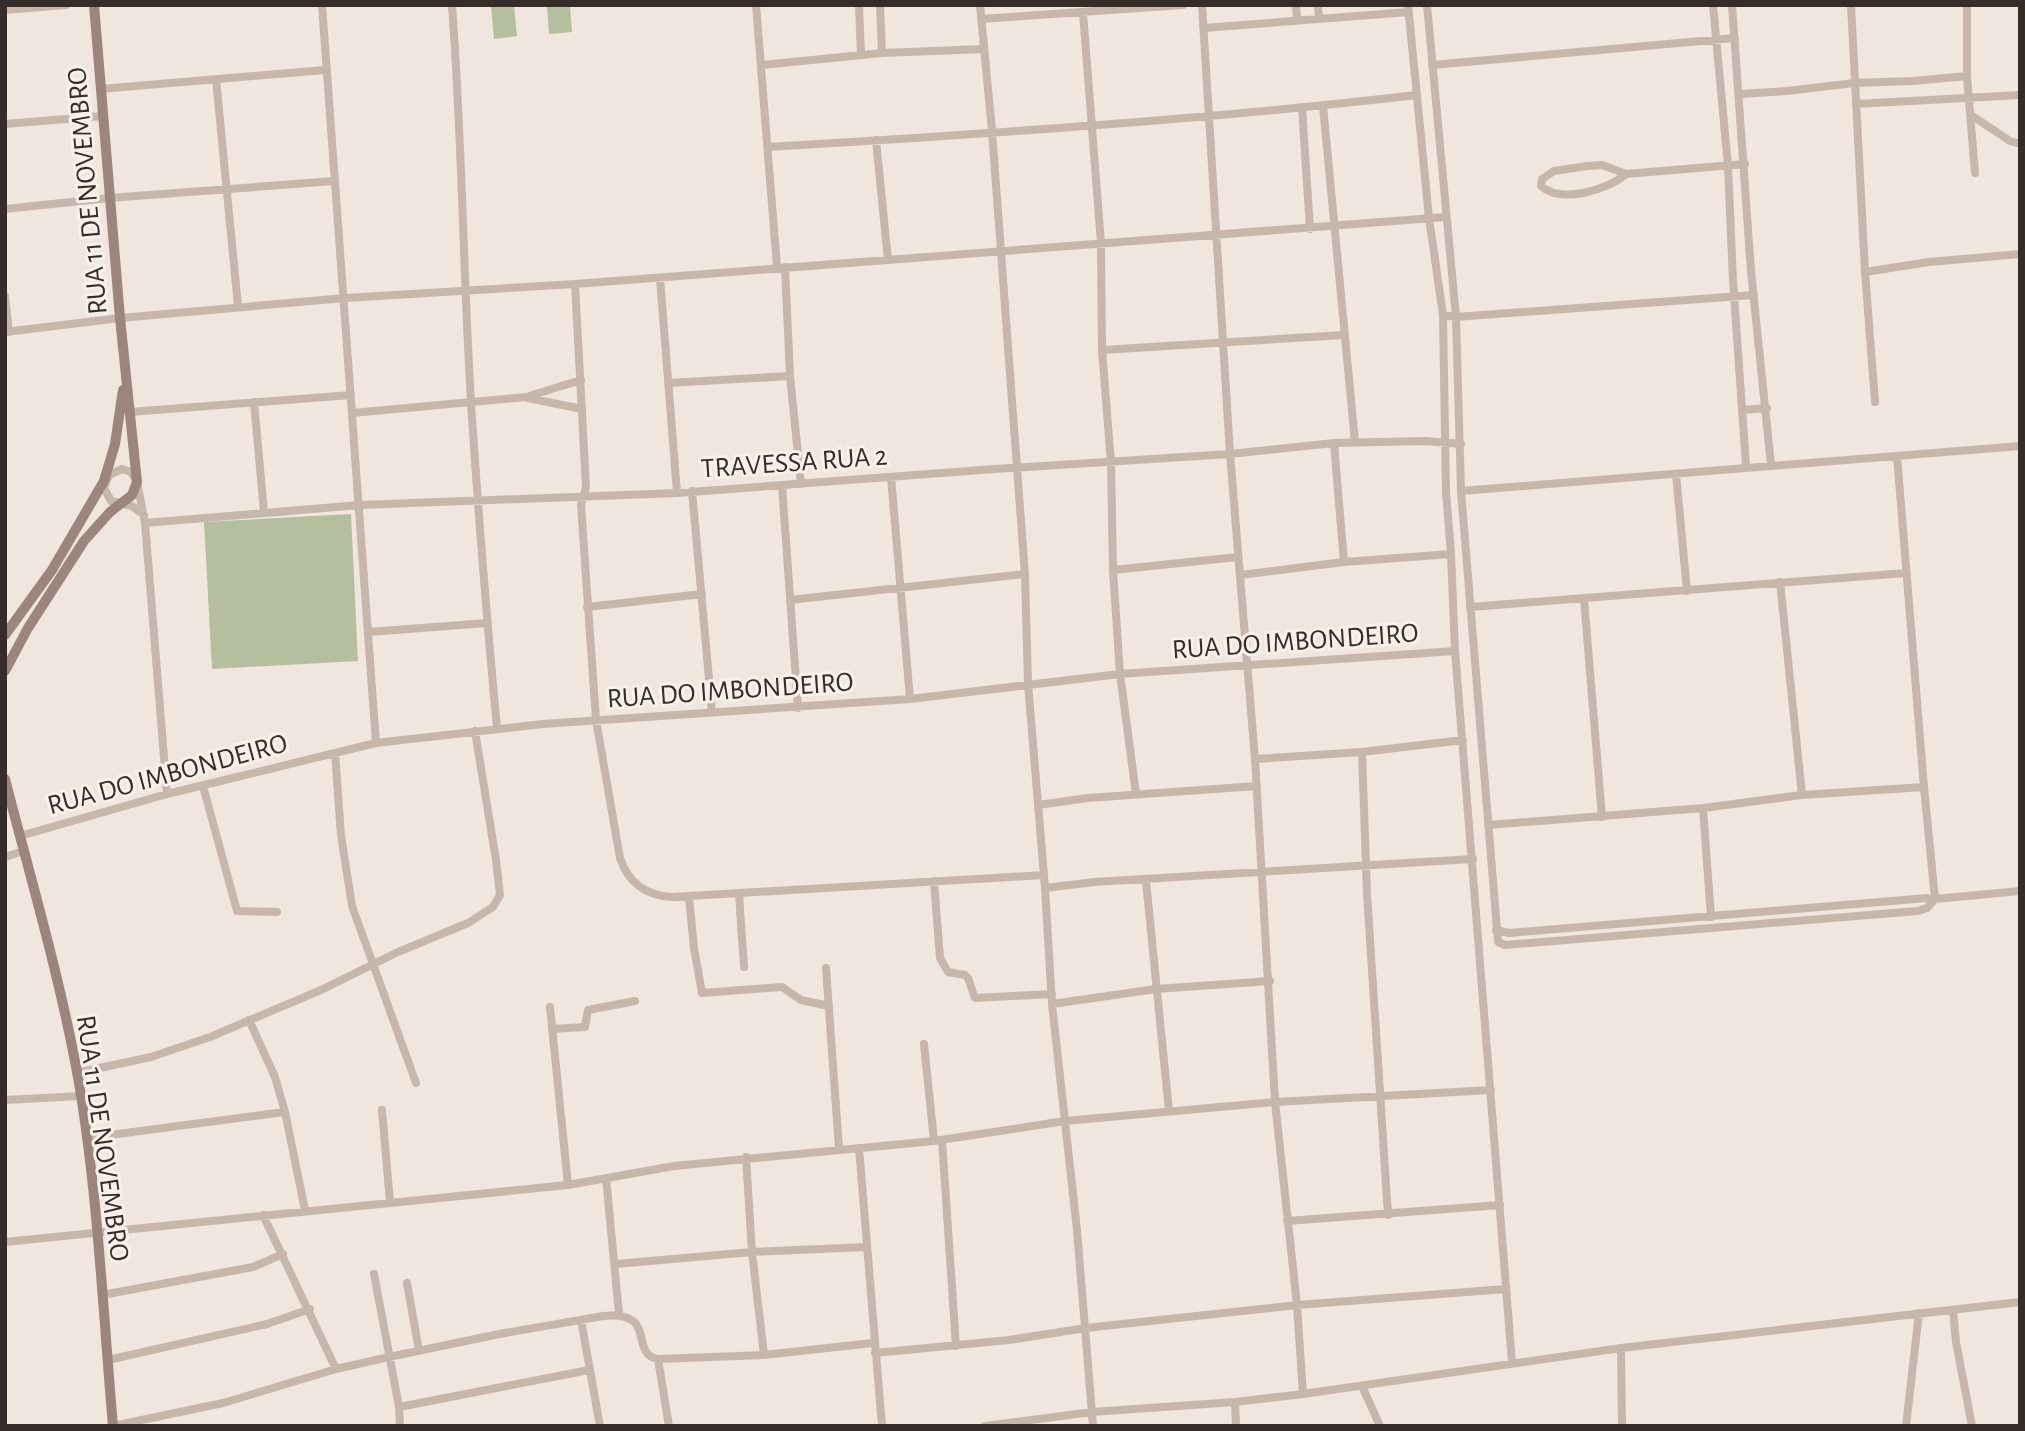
<svg xmlns="http://www.w3.org/2000/svg" width="2025" height="1431" font-family="'Alegreya Sans',sans-serif">
<rect width="100%" height="100%" fill="#f0e6de"/>
<path fill="#b5be9f" d="M491,5H514L517,36L494,39Z
M547,5H570L572,32L549,34Z
M351,514L358,661L212,669L204,522Z"/>
<g fill="none" stroke-linecap="round" stroke-linejoin="round">
<path stroke="#c7b6ab" stroke-width="8" d="M322,5L376,743
M452,5C462,137 463,270 471,402C478,511 487,620 497,729
M756,5L777,267
M859,5L861,55
M880,5L882,53
M980,5L992,131L1017,468L1025,574L1028,684L1045,888L1052,1004L1077,1230L1093,1426
M1202,5L1230,454L1255,759L1275,1102L1297,1305L1303,1394
M1296,5L1297,20
M1318,5L1319,19
M1408,5L1429,218L1443,315L1446,492L1451,554L1455,651L1512,1362
M1427,5L1456,317L1461,491L1498,942L1505,945L1918,911L1927,908L1935,899L1924,787L1897,456
M1713,5L1728,166L1733,280L1746,466
M1732,5L1751,271L1771,465
M1851,5L1865,272L1875,402
M1967,5V76L1975,173
M5,10L66,5
M1083,13L1101,243L1102,350L1111,463L1113,570
M981,19L1183,5
M1204,28L1409,12
M762,65L882,53L984,49
M1432,65L1735,38
M216,79L238,306
M100,89L325,70
M1740,94L1787,91L1854,83L1913,81L1967,76
M1856,104L2020,95
M1323,106L1355,442
M1302,107L1310,229
M1971,115L2010,141L2020,144
M5,124L102,116
M876,140L888,260
M767,147C984,134 1201,120 1417,95
M1626,174C1608,190 1561,204 1541,186L1542,179L1554,171L1587,166L1602,165L1626,174L1745,164
M5,209L109,198L334,181
M785,267L790,376L801,484
M1865,272L1929,262L2020,254
M660,278L677,493
M575,284L586,487L581,505L596,720L620,858C628,883 647,896 672,897L1044,875
M5,296L9,332
M1443,315L1456,317L1754,295
M5,332L120,318L345,298L575,284L1446,217
M1102,350L1344,335
M669,383L790,376
M528,398L582,409
M254,402L264,512
M1742,410L1767,408
M130,412L351,395
M352,413L526,397L581,380
M1334,443L1344,562
M1676,474L1687,591
M891,477L910,699
M782,485L798,708
M692,491L712,712
M1461,491L2020,446
M144,515L132,506L111,501L104,488L109,475L122,469L131,472L137,482L145,523L167,794
M145,523L360,505L677,493L995,469L1230,454L1334,443L1425,441L1461,444
M1241,575L1344,562L1451,554
M1780,582L1802,795
M1584,599L1602,817
M790,600L1025,574
M587,607L702,594
M1470,607L1906,573
M369,632L487,623
M1362,752L1463,740
M335,753L341,835L352,906L416,1083
M1255,759L1362,752L1367,894L1388,1215
M203,786L237,911L277,912
M1136,794L1120,674L1113,570L1238,557
M1038,805L1088,798L1257,786
M1703,808L1711,917
M1488,825L1703,808L1802,795L1924,787
M20,836L167,794L376,743L543,724L910,699L1120,674L1455,651
M5,857L23,851
M934,881L940,958L948,972L965,975L968,978L975,998L1052,994
M1146,881L1169,1111
M1045,888L1094,882L1473,859
M739,894L744,967
M689,897L694,948L702,993L782,987L801,1000L829,1006
M1935,899L2020,891
M1496,930L1509,933L1927,898L1932,902
M826,968L839,1149
M1052,1004L1156,989L1270,981
M550,1007L568,1185
M249,1020L275,1077L285,1112L305,1210
M552,1029L585,1027L588,1010L635,1001
M924,1044L934,1141
M76,1073L151,1057L210,1037L321,990L398,952L468,923L493,907L500,895L496,860L475,731
M5,1100L80,1096
M382,1110L390,1202
M87,1138L285,1112
M942,1140L956,1346
M859,1148L882,1426
M746,1157L752,1252L764,1355
M606,1178L619,1314
M263,1215L336,1369
M1287,1221L1500,1205
M5,1242L568,1185L674,1166L934,1141L1065,1121L1275,1102L1491,1090
M616,1264L752,1252L866,1247
M374,1274L399,1407L400,1426
M407,1283L419,1351
M102,1295L253,1267L283,1254
M1953,1311L1956,1342L1972,1426
M581,1320L600,1426
M1621,1348L1622,1426
M875,1353L1009,1340L1086,1328L1297,1305L1506,1289
M658,1359L669,1426
M108,1360L267,1324L310,1309
M1362,1386L1380,1426
M1235,1402L1236,1426
M399,1407L589,1370
M113,1426L223,1403L336,1369L389,1357L499,1334L603,1316C659,1310 628,1354 658,1359L764,1355L873,1343
M985,1426L1092,1412L1235,1402L1303,1394L1621,1348L2020,1302
M1906,1426L1919,1313"/>
<path stroke="#9b857c" stroke-width="10" d="M5,635L52,570L104,481L115,444L123,390
M5,671L28,628L84,541L110,512L132,495L137,482L120,318L94,5
M5,779C31,880 61,981 79,1083C98,1196 103,1312 113,1426"/>
</g>
<g text-anchor="middle" stroke-width="6" stroke-linejoin="round" paint-order="stroke">
<g font-size="28" fill="#362c29" stroke="#f8f1ea">
<text transform="translate(86 191) rotate(-95)" y="10">RUA 11 DE NOVEMBRO</text>
<text transform="translate(794 461) rotate(-4)" y="10">TRAVESSA RUA 2</text>
<text transform="translate(1295 640) rotate(-4)" y="10">RUA DO IMBONDEIRO</text>
<text transform="translate(730 689) rotate(-4)" y="10">RUA DO IMBONDEIRO</text>
<text transform="translate(167 773) rotate(-15)" y="10">RUA DO IMBONDEIRO</text>
<text transform="translate(104 1138) rotate(82)" y="10">RUA 11 DE NOVEMBRO</text>
</g>
</g>
<rect width="2025" height="1431" fill="none" stroke="#362c29" stroke-width="14"/>
</svg>
